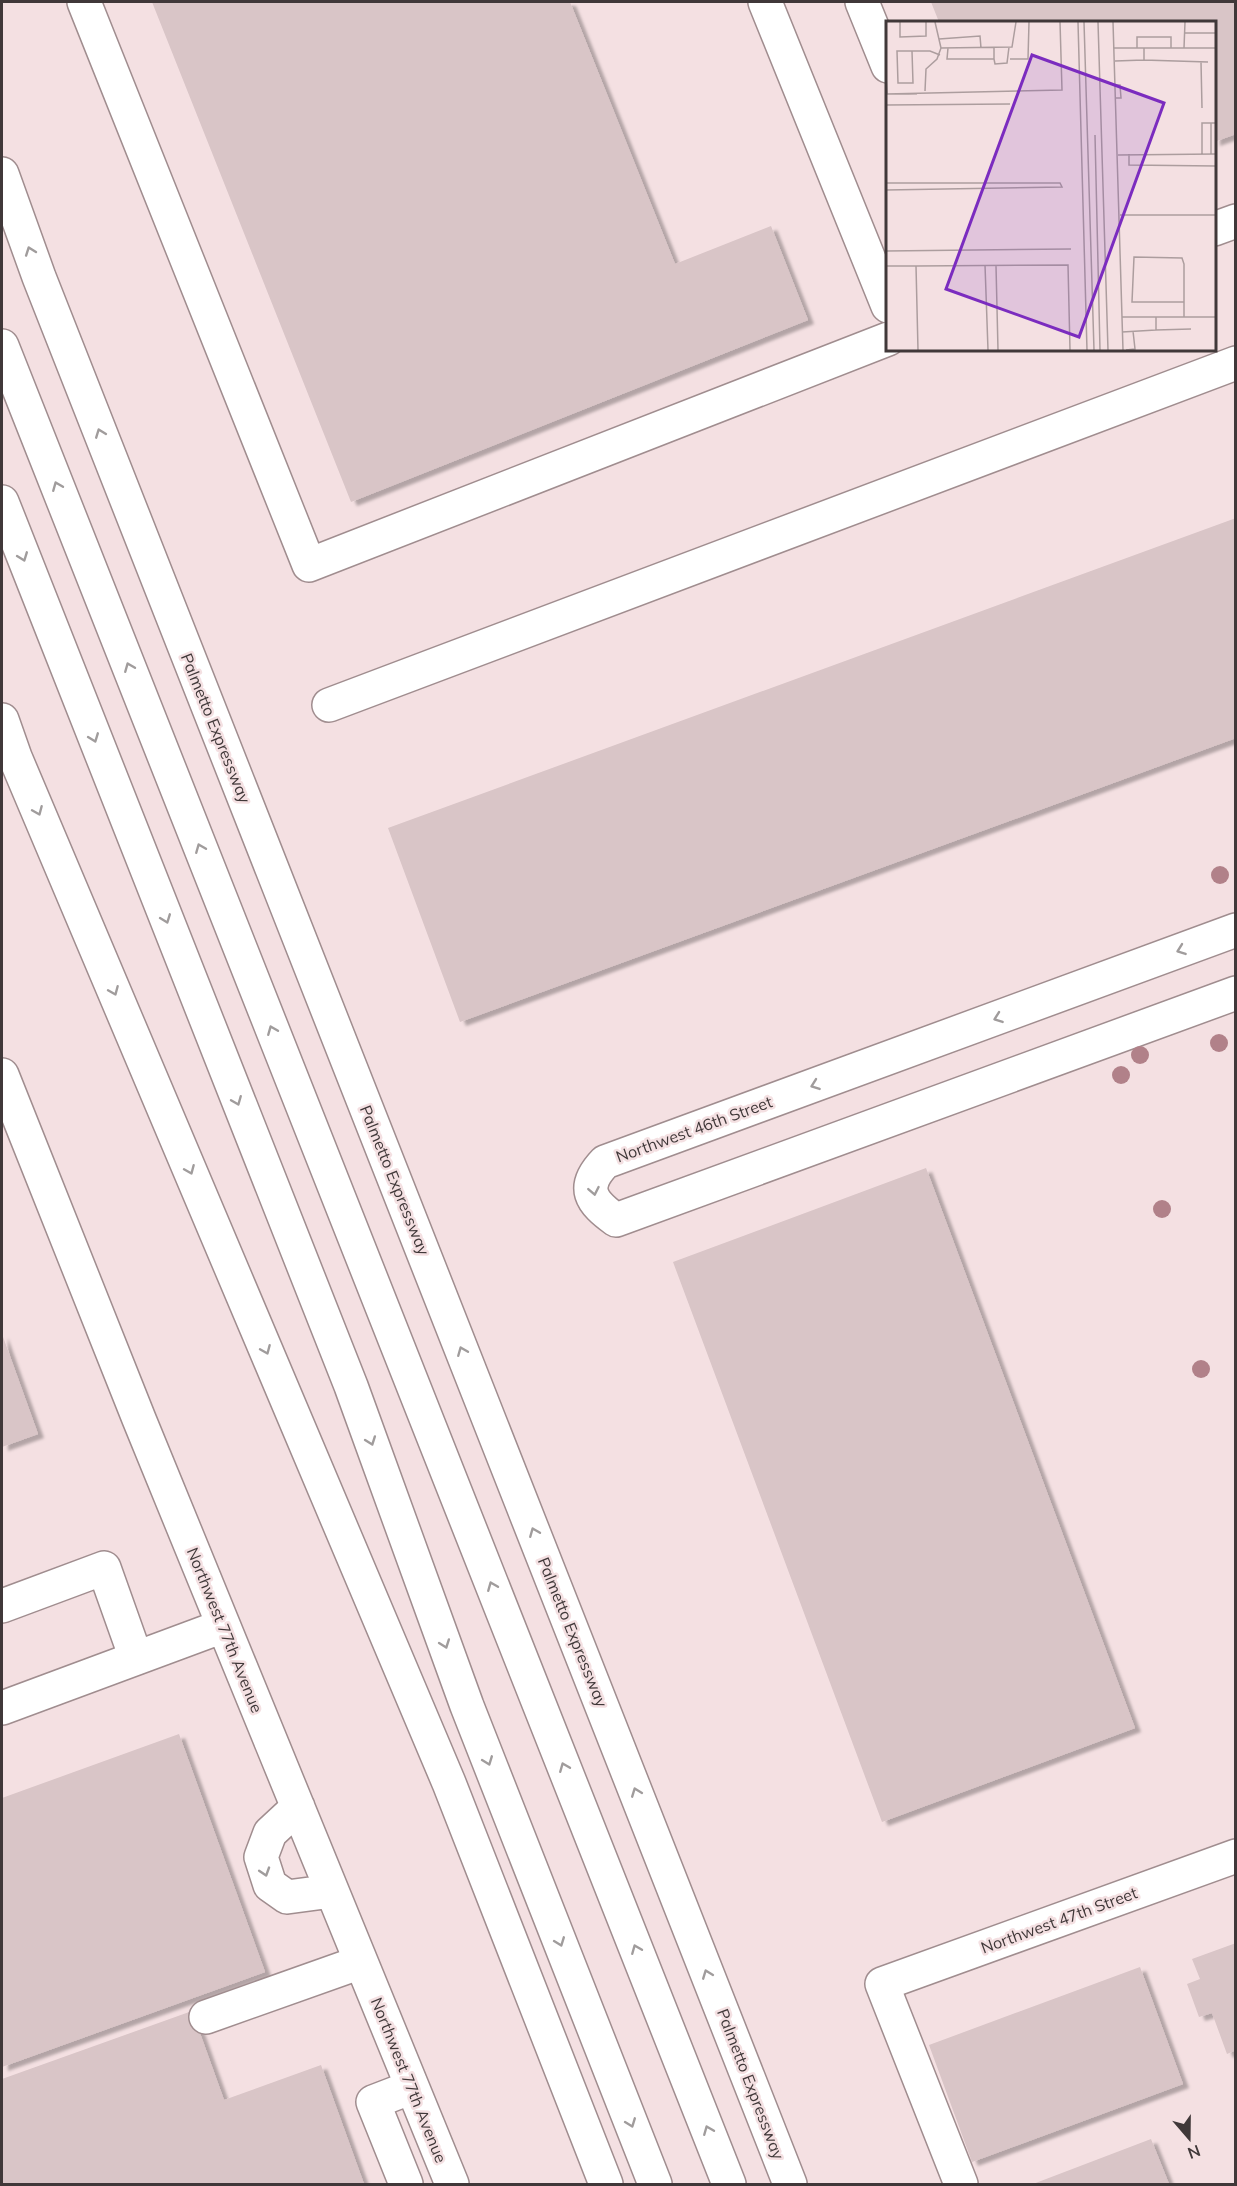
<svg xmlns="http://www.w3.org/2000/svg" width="1237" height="2186" font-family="Mulish,sans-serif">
<defs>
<filter id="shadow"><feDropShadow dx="6" dy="4" stdDeviation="1.5" flood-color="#0004"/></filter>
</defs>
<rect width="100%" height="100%" fill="#f4e0e2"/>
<path fill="#d9c5c7" filter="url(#shadow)" d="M152,2H570L675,264L771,226L808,320L351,502Z
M931,2H1236V134L1214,142V22H939Z
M1236,518V738L460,1022L388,828Z
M926,1168L1135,1728L882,1822L673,1262Z
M2,1334L38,1434L2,1447Z
M179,1734L265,1972L2,2067V1798Z
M1236,1943V2050L1227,2054L1212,2013L1199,2017L1187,1984L1200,1979L1192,1959Z
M1140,1967L1183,2084L972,2162L929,2045Z
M192,2011L224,2100L321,2065L364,2184H2V2079Z
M1151,2139L1169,2184H1033Z"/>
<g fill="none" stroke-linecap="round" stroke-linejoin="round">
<g stroke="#a08d8f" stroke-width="36">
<path id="minor" d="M84,2L309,565L888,339
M765,2L888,306
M862,2L888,66
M1214,229L1236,221
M329,705L1236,363
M1236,930L605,1162C580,1188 591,1202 616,1220L1236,993
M2,1075L139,1419L452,2184
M2,1606L104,1568L136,1658
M2,1708L223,1626
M298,1807L270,1833L261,1857L270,1885L287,1897L332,1891
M206,2017L361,1962
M406,2184L373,2102L412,2087
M961,2184L882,1984L1236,1856"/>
</g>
<g stroke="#a08d8f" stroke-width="36">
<path id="highway" d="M2,174L39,277L790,2184
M2,346L729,2184
M2,502L351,1386L467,1706L655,2184
M2,720L15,757L449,1783L606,2184"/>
</g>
<use href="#minor" stroke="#fff" stroke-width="33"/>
<use href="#highway" stroke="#fff" stroke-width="33"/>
</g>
<g fill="#b18189">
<circle cx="1220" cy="875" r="9"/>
<circle cx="1219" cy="1043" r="9"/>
<circle cx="1140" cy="1055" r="9"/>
<circle cx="1121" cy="1075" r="9"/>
<circle cx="1162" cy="1209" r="9"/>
<circle cx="1201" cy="1369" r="9"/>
</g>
<defs><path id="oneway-chevron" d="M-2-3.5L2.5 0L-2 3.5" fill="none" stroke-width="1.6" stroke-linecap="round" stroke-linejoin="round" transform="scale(1.5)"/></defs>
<g stroke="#a09c9c">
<use href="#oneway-chevron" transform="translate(30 251) rotate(-110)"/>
<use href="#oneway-chevron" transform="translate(100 433) rotate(-111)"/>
<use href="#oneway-chevron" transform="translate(57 486) rotate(-112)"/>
<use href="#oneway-chevron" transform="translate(23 557) rotate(69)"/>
<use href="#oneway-chevron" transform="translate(129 667) rotate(-112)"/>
<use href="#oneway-chevron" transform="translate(94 738) rotate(69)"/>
<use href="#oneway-chevron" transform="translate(38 811) rotate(67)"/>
<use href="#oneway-chevron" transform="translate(200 848) rotate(-112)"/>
<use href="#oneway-chevron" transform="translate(166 919) rotate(69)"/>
<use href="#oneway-chevron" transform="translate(1181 950) rotate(160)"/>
<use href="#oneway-chevron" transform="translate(114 991) rotate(67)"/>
<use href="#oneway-chevron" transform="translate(998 1018) rotate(160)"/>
<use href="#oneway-chevron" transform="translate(272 1030) rotate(-112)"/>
<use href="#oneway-chevron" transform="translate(815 1085) rotate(160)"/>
<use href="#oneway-chevron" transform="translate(237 1101) rotate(68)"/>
<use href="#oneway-chevron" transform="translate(190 1170) rotate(67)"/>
<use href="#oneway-chevron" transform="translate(594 1191) rotate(79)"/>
<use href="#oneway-chevron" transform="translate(266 1350) rotate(67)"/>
<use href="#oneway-chevron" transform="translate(462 1351) rotate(-112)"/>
<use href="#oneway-chevron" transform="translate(371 1441) rotate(70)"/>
<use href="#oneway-chevron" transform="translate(534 1532) rotate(-112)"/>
<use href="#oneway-chevron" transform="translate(492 1586) rotate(-112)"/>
<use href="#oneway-chevron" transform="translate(445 1644) rotate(70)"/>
<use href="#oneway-chevron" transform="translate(488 1761) rotate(69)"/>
<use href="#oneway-chevron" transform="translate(564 1767) rotate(-112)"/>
<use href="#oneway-chevron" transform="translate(636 1792) rotate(-111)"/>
<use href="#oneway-chevron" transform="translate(265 1872) rotate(72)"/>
<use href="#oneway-chevron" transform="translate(560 1942) rotate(69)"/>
<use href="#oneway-chevron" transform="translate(636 1949) rotate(-112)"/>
<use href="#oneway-chevron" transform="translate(707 1974) rotate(-111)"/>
<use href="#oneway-chevron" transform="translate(631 2123) rotate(69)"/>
<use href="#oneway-chevron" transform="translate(708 2130) rotate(-112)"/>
</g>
<g text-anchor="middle" stroke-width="5" stroke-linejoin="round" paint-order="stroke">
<g font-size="16" fill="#403839" stroke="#f4e0e2">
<text transform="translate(216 728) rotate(68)" y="6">Palmetto Expressway</text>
<text transform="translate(694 1129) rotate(-20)" y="6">Northwest 46th Street</text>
<text transform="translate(395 1180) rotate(68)" y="6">Palmetto Expressway</text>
<text transform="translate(225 1630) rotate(68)" y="6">Northwest 77th Avenue</text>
<text transform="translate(573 1632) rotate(68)" y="6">Palmetto Expressway</text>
<text transform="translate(1059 1920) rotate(-20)" y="6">Northwest 47th Street</text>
<text transform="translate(409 2080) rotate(68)" y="6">Northwest 77th Avenue</text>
<text transform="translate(751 2084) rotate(69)" y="6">Palmetto Expressway</text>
</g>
</g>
<g transform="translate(886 21)">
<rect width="330" height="330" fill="#f4e0e2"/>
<path fill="none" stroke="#ac9d9e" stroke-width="1.5" d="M14,1V16L40,15V1M192,1L201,329M198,1L208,329M212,1L222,329M227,1L237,329M299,12H330M53,18L94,15L95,27M55,27L126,26L130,1M62,27L61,38H108V26M228,27H330M251,27V16H285V27M258,27V39L322,41M298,27L299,1M26,30L27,62H12L11,30H44L54,34M108,38L109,43L121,42L123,26M124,38H142L143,1M229,40L258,39M315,41L316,87M0,54L1,73M230,64H234L235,77H230M39,70L40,48L51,38L55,27L49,1M0,73L176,69L174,1M1,73H31M0,84L124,83M325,102V133M209,114L214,329M243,133V144L330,145M316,133V102H330M232,134L330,133M0,162H174L176,166L0,169M234,194H330M0,230L185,228M99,244L102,329M0,245H30L32,329M30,245L182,244L184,329M110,245L112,329M236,296H330M270,296V309L305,308M298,296V243L296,237L248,236L246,281H298M236,311L270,309M240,329L249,328L247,310"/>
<path fill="#7b2cbf" fill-opacity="0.15" stroke="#7b2cbf" stroke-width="3" d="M146,34L278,82L193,316L60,268Z"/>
<rect width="330" height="330" fill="none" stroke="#403839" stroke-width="3"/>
</g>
<rect width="1237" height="2186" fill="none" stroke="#403839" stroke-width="6"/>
<g transform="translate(1189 2138) rotate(160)" stroke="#f4e0e2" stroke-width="4.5" paint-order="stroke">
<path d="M0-4.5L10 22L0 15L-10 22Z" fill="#403839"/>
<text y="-9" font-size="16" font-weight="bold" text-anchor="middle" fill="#403839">N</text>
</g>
</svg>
